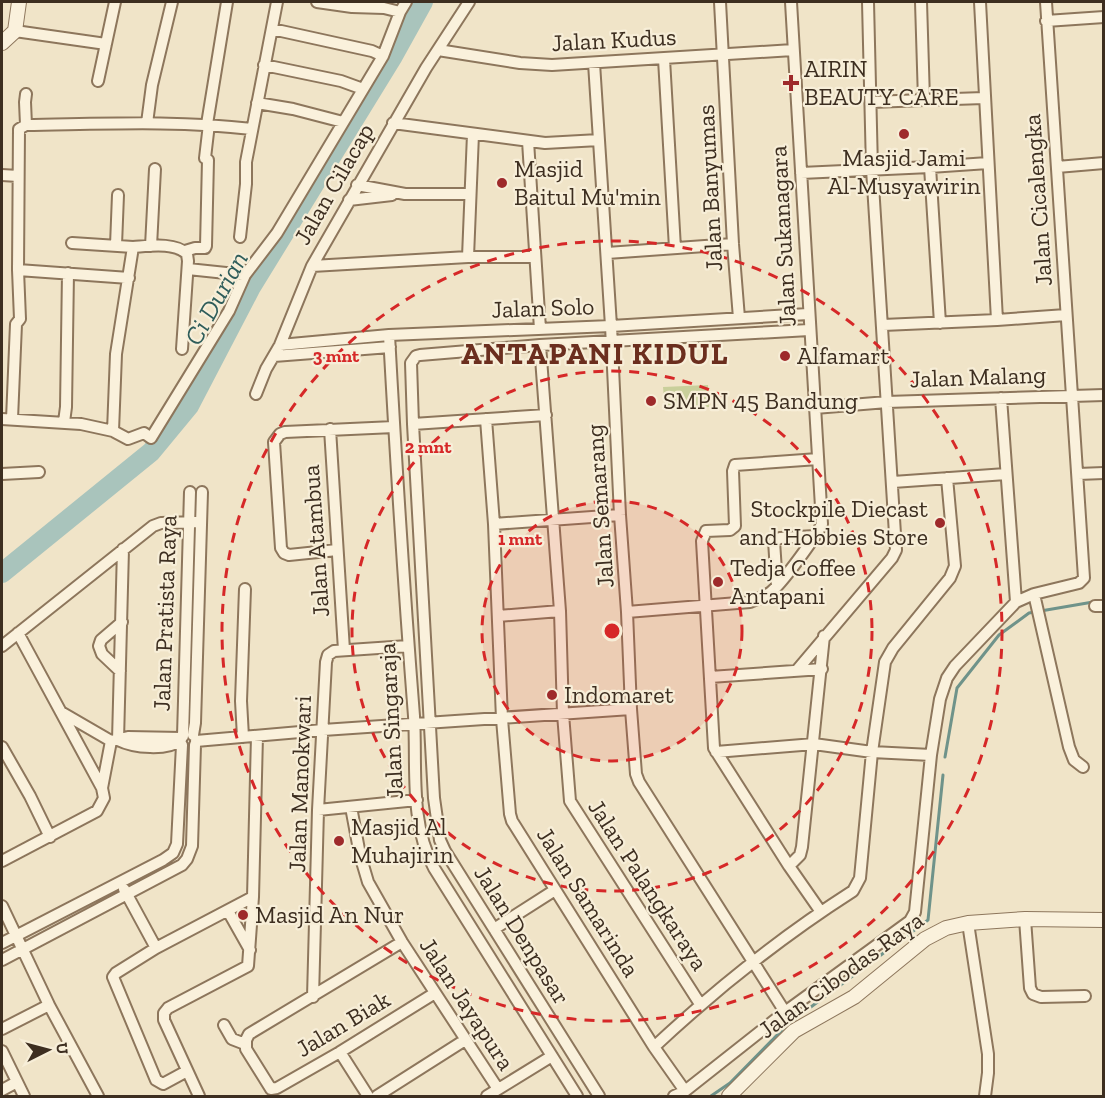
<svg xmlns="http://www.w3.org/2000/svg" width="1105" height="1098" font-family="'Zilla Slab',serif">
<rect width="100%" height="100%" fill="#f0e4c8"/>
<path fill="#c9cf9b" d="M708,385L709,407L665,410L663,387Z"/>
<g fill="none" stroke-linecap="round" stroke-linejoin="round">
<path stroke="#6f938a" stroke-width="3" d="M945,757L957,688L999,635L1029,613L1093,602
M711,1096L730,1083L788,1024L928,920L943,775"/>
<path stroke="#a9c4bc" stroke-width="20" d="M2,573L151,452L189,406L251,287L393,56L423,2"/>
<g stroke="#8d765c" stroke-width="14">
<path id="minor" d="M317,2L352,7L384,8L400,12
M720,2L733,244L739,318
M921,2L924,100L984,98
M1046,21L1104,17
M272,29L372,51L383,56
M15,31L106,44
M438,50L520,63L552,65L793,50
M664,59L675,248
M594,63L611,326L620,515L627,612L631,709L636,774L639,782L785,1012
M264,65L341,81L363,89
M98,81L115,2
M872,102L924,100
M257,103L293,109L343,122
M147,123L152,85L172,2
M393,123L545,143L599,140
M207,124L227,2
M26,125L25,102L26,94
M528,141L540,329
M1057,167L1104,163
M801,173L930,167
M2,175L18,176
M357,185L405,194H469
M349,200L392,195
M240,237L246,184V162L277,2
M72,243L133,247
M116,245L118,195
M151,246L155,169
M185,251L195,248H205L206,246L208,160L205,158L209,124
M607,253L733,244
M468,257L473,134
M312,266L468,257H535
M188,269L245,275
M18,270L129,278
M997,320L1066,315
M940,323L930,167L988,163
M883,325L997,320L980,2
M389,335C396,462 404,589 414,716C417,767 409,822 434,868L577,1096
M280,345L389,335L611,326L808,314
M540,345L560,611L563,714L570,801L700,1004
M274,356L390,347
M256,394L266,369L280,345L312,266L426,68L469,2
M1001,398L1016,602
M815,408L887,402L1104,395
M2,419L81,424L113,431L128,439L144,433L151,438L229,311L245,275L277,233L383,56L400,12L406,2
M12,419L16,324L20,319L18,270L19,129L26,125C101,124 177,120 252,129
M486,419L494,524L502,719L510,814L512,821L654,1047L685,1091
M64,422L66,407L68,273
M413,424L546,415
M330,429L344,650
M113,431L116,354L133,247C149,246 175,242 187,254L188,261L182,349
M818,459L735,465L733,471L735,526L730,530L706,531L702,541L714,748L789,866L821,912
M2,474L39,472
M1078,474L1104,473
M893,482L1006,474
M494,524L620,515
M337,550L289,555L284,553L281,548L274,442L280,434L285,432L394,427
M777,586L774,541L780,538L815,536
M1034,594L1069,747L1074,760L1083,767
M1095,606H1104
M627,612L750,602C757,599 765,597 771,592C783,582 815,538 822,524L791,2
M498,616L560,611
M2,646L153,526L161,523L196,522
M798,669L892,558L896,550L872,169L868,2
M120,671L102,654L99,646L101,640L122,622
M710,677L822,669
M61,712L111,741L128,737L181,738
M193,735L195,723L202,492
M183,736L190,492
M243,737L241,701L245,589
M118,740L123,549
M118,740C134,748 167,751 181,740
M196,741L323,730L631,709
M2,747L30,796L50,837
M716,752L814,744L872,752L931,755
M102,788L111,741
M351,807L360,855L368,882L402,942L498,1089
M318,810L417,800
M2,861L97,811L104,798L102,788L18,633
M789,866L800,855L802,847L824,636
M124,889L156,948
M2,906L49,1005L98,1096
M228,911L250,950
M1025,919L1030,988L1033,994L1041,997L1085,996
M968,923L988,1054V1073L985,1096
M494,929L555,890
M2,943L163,860L173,853L177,844L182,745
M2,960L182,865L187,859L192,846L195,745
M313,997L318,810L326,662L328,655L334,651L408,646
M224,1025L232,1039L245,1044
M2,1029L49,1005
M654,1047C716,989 781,937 853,891L860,878L872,752L885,662L893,648L950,578L955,566L947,478
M2,1051L24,1096
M340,1052L368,1096
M187,1071L163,1084L156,1080L113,977L116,973L156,948L253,897
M271,1089L246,1049V1040L249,1034L402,942
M271,1089L277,1088L340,1052L435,993
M2,1090L17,1082
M199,1096L164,1020V1013L168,1008L248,966L253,897L257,736
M377,1096L465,1040
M487,1096L552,1056
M599,1096L445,851L440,840L434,798L413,424L411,363L416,356L420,355L540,345L809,330
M674,1096L685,1091L785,1012L910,921L915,912L931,755L940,699L947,678L955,666L1016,602L1034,594L1079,583L1084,578L1046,2"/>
</g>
<g stroke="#8d765c" stroke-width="16">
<path id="tertiary" d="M2,43L15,31L19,2
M729,1096L794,1031L854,997L925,939L946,928L968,923L1025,919L1104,920"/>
</g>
<use href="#minor" stroke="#faf1dc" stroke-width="10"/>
<use href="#tertiary" stroke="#faf1dc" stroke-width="14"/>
</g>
<circle cx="612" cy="631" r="130" fill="#d62828" fill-opacity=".12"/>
<g fill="none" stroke="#d62828" stroke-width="3" stroke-dasharray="10 8">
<circle cx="612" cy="631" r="130"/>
<circle cx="612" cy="631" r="260"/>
<circle cx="612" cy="631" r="390"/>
</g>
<g fill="#9e2a2b" stroke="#f7eed8" stroke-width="2">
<path d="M788 74h6v6h6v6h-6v6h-6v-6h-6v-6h6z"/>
<circle cx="904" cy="134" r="6"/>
<circle cx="502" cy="183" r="6"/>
<circle cx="785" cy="356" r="6"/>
<circle cx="651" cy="401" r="6"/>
<circle cx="940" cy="523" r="6"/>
<circle cx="718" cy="582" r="6"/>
<circle cx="552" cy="695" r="6"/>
<circle cx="339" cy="841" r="6"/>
<circle cx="243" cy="915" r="6"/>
</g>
<g text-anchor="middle" stroke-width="4.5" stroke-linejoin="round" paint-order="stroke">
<g font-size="24" fill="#3d2e20" stroke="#f7eed8">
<text transform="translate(614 40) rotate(-3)" y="8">Jalan Kudus</text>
<text transform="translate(334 184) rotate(-60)" y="8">Jalan Cilacap</text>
<text transform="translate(710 188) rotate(-93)" y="8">Jalan Banyumas</text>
<text transform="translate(1038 200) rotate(-94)" y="8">Jalan Cicalengka</text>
<text transform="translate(783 236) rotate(-93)" y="8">Jalan Sukanagara</text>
<text transform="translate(543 308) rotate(-2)" y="8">Jalan Solo</text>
<text transform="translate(978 377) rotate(-2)" y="8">Jalan Malang</text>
<text transform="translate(600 506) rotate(-94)" y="8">Jalan Semarang</text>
<text transform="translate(316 541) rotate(-94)" y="8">Jalan Atambua</text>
<text transform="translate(165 613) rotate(-88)" y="8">Jalan Pratista Raya</text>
<text transform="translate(391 721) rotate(-93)" y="8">Jalan Singaraja</text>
<text transform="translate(300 784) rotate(-88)" y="8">Jalan Manokwari</text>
<text transform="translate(648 885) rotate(57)" y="8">Jalan Palangkaraya</text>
<text transform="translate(588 902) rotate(58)" y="8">Jalan Samarinda</text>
<text transform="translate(522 935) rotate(58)" y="8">Jalan Denpasar</text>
<text transform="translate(841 975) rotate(-36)" y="8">Jalan Cibodas Raya</text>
<text transform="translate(467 1004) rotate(57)" y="8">Jalan Jayapura</text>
<text transform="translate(343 1024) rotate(-31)" y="8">Jalan Biak</text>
</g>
<g font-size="24" fill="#3d2e20" stroke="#f7eed8" text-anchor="start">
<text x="804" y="77">AIRIN<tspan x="804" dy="28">BEAUTY CARE</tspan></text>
<text x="904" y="166" text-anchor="middle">Masjid Jami<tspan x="904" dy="28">Al-Musyawirin</tspan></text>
<text x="514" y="177">Masjid<tspan x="514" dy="28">Baitul Mu'min</tspan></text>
<text x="797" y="364">Alfamart</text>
<text x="663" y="409">SMPN 45 Bandung</text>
<text x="928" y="517" text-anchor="end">Stockpile Diecast<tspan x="928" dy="28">and Hobbies Store</tspan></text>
<text x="730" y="576">Tedja Coffee<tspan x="730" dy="28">Antapani</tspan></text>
<text x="564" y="703">Indomaret</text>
<text x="351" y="835">Masjid Al<tspan x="351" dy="28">Muhajirin</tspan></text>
<text x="255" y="923">Masjid An Nur</text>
</g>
<g font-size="26" font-style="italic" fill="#2f5d5a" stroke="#f7eed8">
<text transform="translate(216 298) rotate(-61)" y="9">Ci Durian</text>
</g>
<g font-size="30" font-weight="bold" letter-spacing="1.5" fill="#6b2e1e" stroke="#f7eed8">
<text x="595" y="364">ANTAPANI KIDUL</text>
</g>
</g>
<circle cx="612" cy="631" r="9" fill="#d62828" stroke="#f7eed8" stroke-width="3"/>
<g font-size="18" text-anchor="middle" font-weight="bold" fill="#d62828" stroke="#f7eed8" stroke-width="4.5" stroke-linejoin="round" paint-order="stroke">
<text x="336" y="362">3 mnt</text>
<text x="428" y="453">2 mnt</text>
<text x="520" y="545">1 mnt</text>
</g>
<rect width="1105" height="1098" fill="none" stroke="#3d2e20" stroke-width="6"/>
<g transform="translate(48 1050) rotate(84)" stroke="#f7eed8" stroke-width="4.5" paint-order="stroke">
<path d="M0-4.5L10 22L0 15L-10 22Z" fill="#3d2e20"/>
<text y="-9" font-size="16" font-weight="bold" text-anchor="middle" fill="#3d2e20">U</text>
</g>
</svg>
